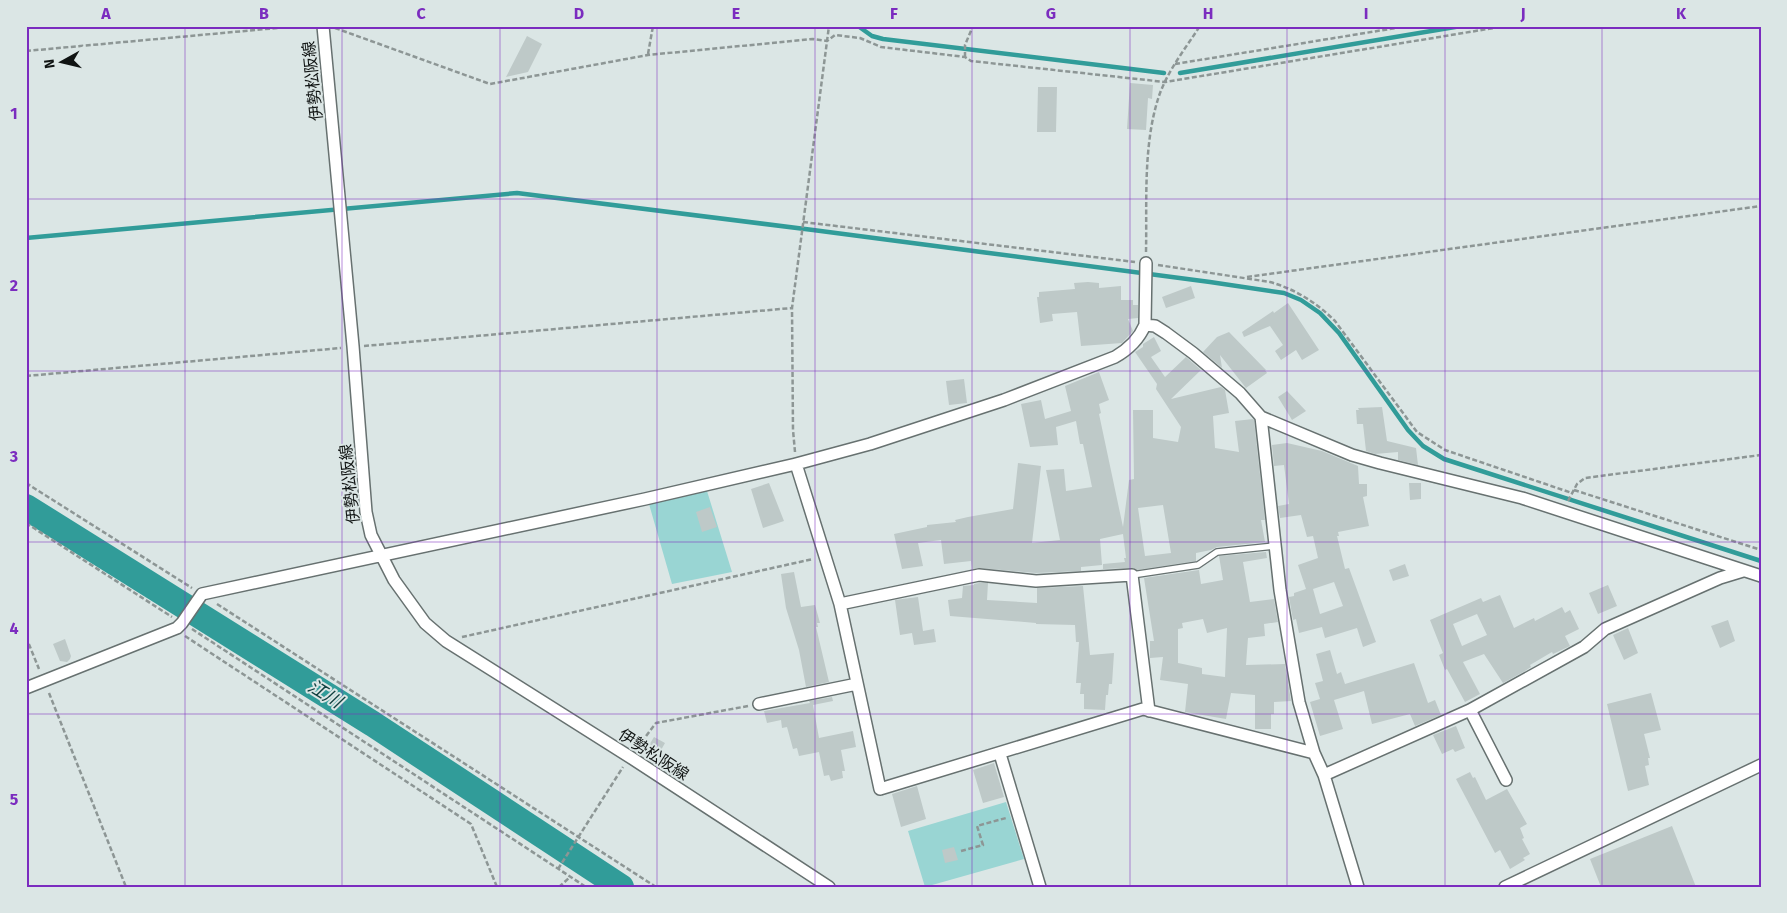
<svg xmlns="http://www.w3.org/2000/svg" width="1787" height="913" font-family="'Fira Sans','Noto Sans JP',sans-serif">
<rect width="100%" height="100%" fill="#dbe6e5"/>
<path fill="#99d5d3" d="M707,491L732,572L672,584L649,504Z
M1006,802L1024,859L925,887L908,831Z"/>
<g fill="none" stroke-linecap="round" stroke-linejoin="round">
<path stroke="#319c99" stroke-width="4.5" d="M858,26L872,36L883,39L1164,73
M1180,73L1461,26
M26,238L517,193L813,230L1210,282L1284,293L1301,300L1320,313L1339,333L1408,430L1423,446L1444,459L1761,561"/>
<path stroke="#319c99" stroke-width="26" d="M26,507L373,724L621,887"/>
</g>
<path fill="#bec9c8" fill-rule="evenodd" d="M527,36L542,44L528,72L506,77Z
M1130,83L1153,85L1152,99L1148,98L1146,130L1127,129Z
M1038,87H1057L1056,132H1037Z
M1088,282L1099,283V288L1121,286V300H1133V305H1138V318L1128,319L1133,331L1122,343L1081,346L1077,312L1052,314L1053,321L1040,323L1037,297H1039V292L1075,289L1074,283Z
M1191,286L1195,298L1166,308L1162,297Z
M1288,303L1319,350L1302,360L1296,350L1281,360L1275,351L1283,345L1270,326L1244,337L1242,332L1273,311L1274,313Z
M1229,332L1266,370H1265L1267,373L1246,388L1220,355L1222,368L1203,352L1217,337Z
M1154,337L1161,351L1151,357L1165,377L1186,357L1201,370L1171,399L1221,387L1225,390L1229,413L1213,416L1215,448L1239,452L1235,421L1253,419L1254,420L1265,520H1261L1265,542L1217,547L1211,550L1196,553V561L1137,570L1132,568L1103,569V564L1125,562L1124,558H1126L1123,534L1100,539L1102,565L1081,567V571L1036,573L980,568L972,569L971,561L944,564L941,540L918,543L923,566L902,569L894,534L927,527V525L956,522L955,520L968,517L1013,509L1018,463L1041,466L1032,543L1060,540L1046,470L1064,469L1066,491L1092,487L1083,444H1080L1076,421L1056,427L1058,445L1030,447L1021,404L1041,400L1045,419L1071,411L1065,386L1099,372L1109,400L1099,404L1101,413L1099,414L1123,527L1129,480L1134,479L1133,410H1153V438L1178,442L1181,427L1156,389L1157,384L1135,352L1143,347V344ZM1163,505L1171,553L1145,556L1138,508Z
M964,379L967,403L949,405L946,381Z
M1287,391L1306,411L1292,420L1278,397Z
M1382,407L1387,441L1416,448L1418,465L1398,460V452L1375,454L1366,451L1363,424H1357L1356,410H1359L1358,408Z
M1287,443L1322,451L1358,466L1359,484H1367V496L1363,497L1369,526L1338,532L1339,536H1337L1345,569L1349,568L1376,642L1363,647L1357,628L1325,638L1322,627L1299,633L1296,619L1293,620L1289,597L1294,596V593L1306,589L1298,565L1318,558L1313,536L1307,537L1301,515L1280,518L1278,506L1289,504L1284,465L1274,466L1272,445ZM1334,582L1343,606L1320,614L1313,589Z
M769,483L784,521L763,528L751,489Z
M1409,483H1421V499L1410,500Z
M710,507L717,527L702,532L696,512Z
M1266,552L1267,558L1243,562L1250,602L1274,599L1278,622L1264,624L1265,636L1248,638L1246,665L1285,664L1291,701L1274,702V714H1271V729H1255V695L1231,693L1226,719L1185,712L1188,684L1160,680L1163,657L1150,658V641H1154L1144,578L1199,570L1201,584L1223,580L1219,556ZM1203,619L1207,633L1227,628L1225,677L1202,674V668L1178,663V629L1183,628L1182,623Z
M1405,564L1409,576L1393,581L1389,570Z
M794,572L801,607L815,605L820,623H817L818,627H816L829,682L806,687L799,650L786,608L781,574Z
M979,583H988L987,600L1037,603V588L1083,586L1090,655L1114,653L1112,684H1109L1108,695H1106L1105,710L1084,709V694H1080L1081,683H1076L1079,642H1076L1075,625L1036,624V623L950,616L948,600L962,598L963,586L974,585V584Z
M1608,585L1617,606L1598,614L1589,593Z
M1500,595L1514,628L1534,618L1535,621L1562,607L1565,613L1570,610L1579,629L1565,636L1570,646L1553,654L1552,652L1530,665L1531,667L1525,671L1503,683L1484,654L1463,662L1480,694L1465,702L1447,669L1445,670L1439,655L1443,653L1430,620L1481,598L1483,602ZM1477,614L1487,635L1462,646L1453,624Z
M918,597L923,631L934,629L936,642L914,645L912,633L900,635L895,600Z
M1728,620L1735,641L1720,648L1711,626Z
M1628,628L1638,653L1624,660L1613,635Z
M65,639L71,656L70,659L67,662L60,661L53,644Z
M1330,650L1337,674L1341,672L1345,684L1414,663L1428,703L1435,700L1441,715L1415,726L1410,714L1372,724L1364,691L1334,700L1343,729L1320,736L1310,702L1320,699L1315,683L1323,681L1316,654Z
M1651,693L1661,730L1644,734L1650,758H1648L1649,765L1645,766L1649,785L1628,791L1607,704Z
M832,697L833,701L813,705L819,738L853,731L856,747L841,750L845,771H842L843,778L831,781L829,775L824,776L819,752L799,756L797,748L793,749L787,727L782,728L781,720L767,723L764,711L810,703L809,701Z
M1456,726L1465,748L1455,752L1453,749L1442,754L1433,735Z
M654,737L665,743L656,759L645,752Z
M994,763L1004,797L983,803L973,770Z
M1470,772L1473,778L1475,777L1486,800L1507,789L1527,824L1520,828L1524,838L1522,839L1530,854L1523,858L1525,860L1510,869L1500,850L1495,853L1456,779Z
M917,786L926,819L901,827L892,794Z
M1672,826L1696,887H1601L1590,859Z
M954,847L958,860L945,863L942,850Z"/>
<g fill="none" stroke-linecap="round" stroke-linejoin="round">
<g stroke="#677170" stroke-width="8">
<path id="service" d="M1132,575L1198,565L1217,552L1275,546"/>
</g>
<g stroke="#677170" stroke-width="14">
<path id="minor" d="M323,26L353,346L366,512L371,535L394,580L425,623L446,641L630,757L829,887
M1145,325L1155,326L1166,333L1193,353L1240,393L1261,417L1352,455L1380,463L1522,498L1761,576
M1261,417L1280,590L1299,702L1314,753L1324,775L1358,887
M796,464L840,604L880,789L1143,709L1314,753
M840,604L979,575L1036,581L1132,575L1149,711
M26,688L177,628L182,623L202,594L645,499L796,464L870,444L1004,400L1115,357C1129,349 1139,339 1145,325L1146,263
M759,704L857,684
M1470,710L1506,780
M1000,754L1040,887
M1324,775L1470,710L1584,647L1605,629L1720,578L1743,571
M1505,887L1761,765"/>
</g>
<path stroke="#8d9695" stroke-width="2.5" stroke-dasharray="5 2.5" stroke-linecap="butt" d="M335,28L490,84L648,55L813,39L827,41L835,35L860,38L881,47L965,57L971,61L1165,82L1506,26
M26,51L299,26
M648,54L653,26
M965,57V45L973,26
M1175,64L1408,26
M803,222L1135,262
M1146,252C1147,202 1143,147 1158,99C1166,73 1185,49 1200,26
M1158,265L1270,282C1295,289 1317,303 1335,321L1417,432L1445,450L1572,493
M1247,277L1761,206
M364,346L792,308
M26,376L341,348
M795,452L793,430L792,308L829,26
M26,483L192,588
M1574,490L1761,550
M1568,501L1577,484L1585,478L1761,455
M26,523L172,617
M217,604L656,887
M192,629L586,887
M185,636L471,824L497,887
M26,637L39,669
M462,637L813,559
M49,693L126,887
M637,748L656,723L748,706
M961,851L983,845L977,826L1006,818
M558,869L623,767
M559,887L570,877"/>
<use href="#service" stroke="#fff" stroke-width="5.5"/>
<use href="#minor" stroke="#fff" stroke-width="11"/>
</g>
<path fill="none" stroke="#7b2cbf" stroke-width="1" stroke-opacity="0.55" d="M185,26V887M342,26V887M500,26V887M657,26V887M815,26V887M972,26V887M1130,26V887M1287,26V887M1445,26V887M1602,26V887M26,199H1761M26,371H1761M26,542H1761M26,714H1761"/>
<g text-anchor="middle" stroke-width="4" stroke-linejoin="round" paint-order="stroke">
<g font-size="16" fill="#101413" stroke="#dbe6e5">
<text transform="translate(312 81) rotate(-96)" y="6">伊勢松阪線</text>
<text transform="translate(349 484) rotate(-96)" y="6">伊勢松阪線</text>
<text transform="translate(654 754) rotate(33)" y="6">伊勢松阪線</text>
</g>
<g font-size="18" font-style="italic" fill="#124140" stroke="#dbe6e5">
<text transform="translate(325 694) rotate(32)" y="6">江川</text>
</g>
</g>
<rect width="1787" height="913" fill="none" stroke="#dbe6e5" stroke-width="55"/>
<g transform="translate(62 62) rotate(262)" stroke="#dbe6e5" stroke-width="4" paint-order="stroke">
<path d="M0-4L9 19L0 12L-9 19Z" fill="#101413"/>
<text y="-8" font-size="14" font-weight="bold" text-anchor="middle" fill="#101413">N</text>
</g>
<rect x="28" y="28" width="1732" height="858" fill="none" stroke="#7b2cbf" stroke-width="2"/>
<g font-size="16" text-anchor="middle" font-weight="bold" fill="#7b2cbf">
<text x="106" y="19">A</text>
<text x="264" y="19">B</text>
<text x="421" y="19">C</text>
<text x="579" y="19">D</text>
<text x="736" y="19">E</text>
<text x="894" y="19">F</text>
<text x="1051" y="19">G</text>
<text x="1208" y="19">H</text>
<text x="1366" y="19">I</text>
<text x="1523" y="19">J</text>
<text x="1681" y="19">K</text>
<text x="14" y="119">1</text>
<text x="14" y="291">2</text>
<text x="14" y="462">3</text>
<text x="14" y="634">4</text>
<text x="14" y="805">5</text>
</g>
</svg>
